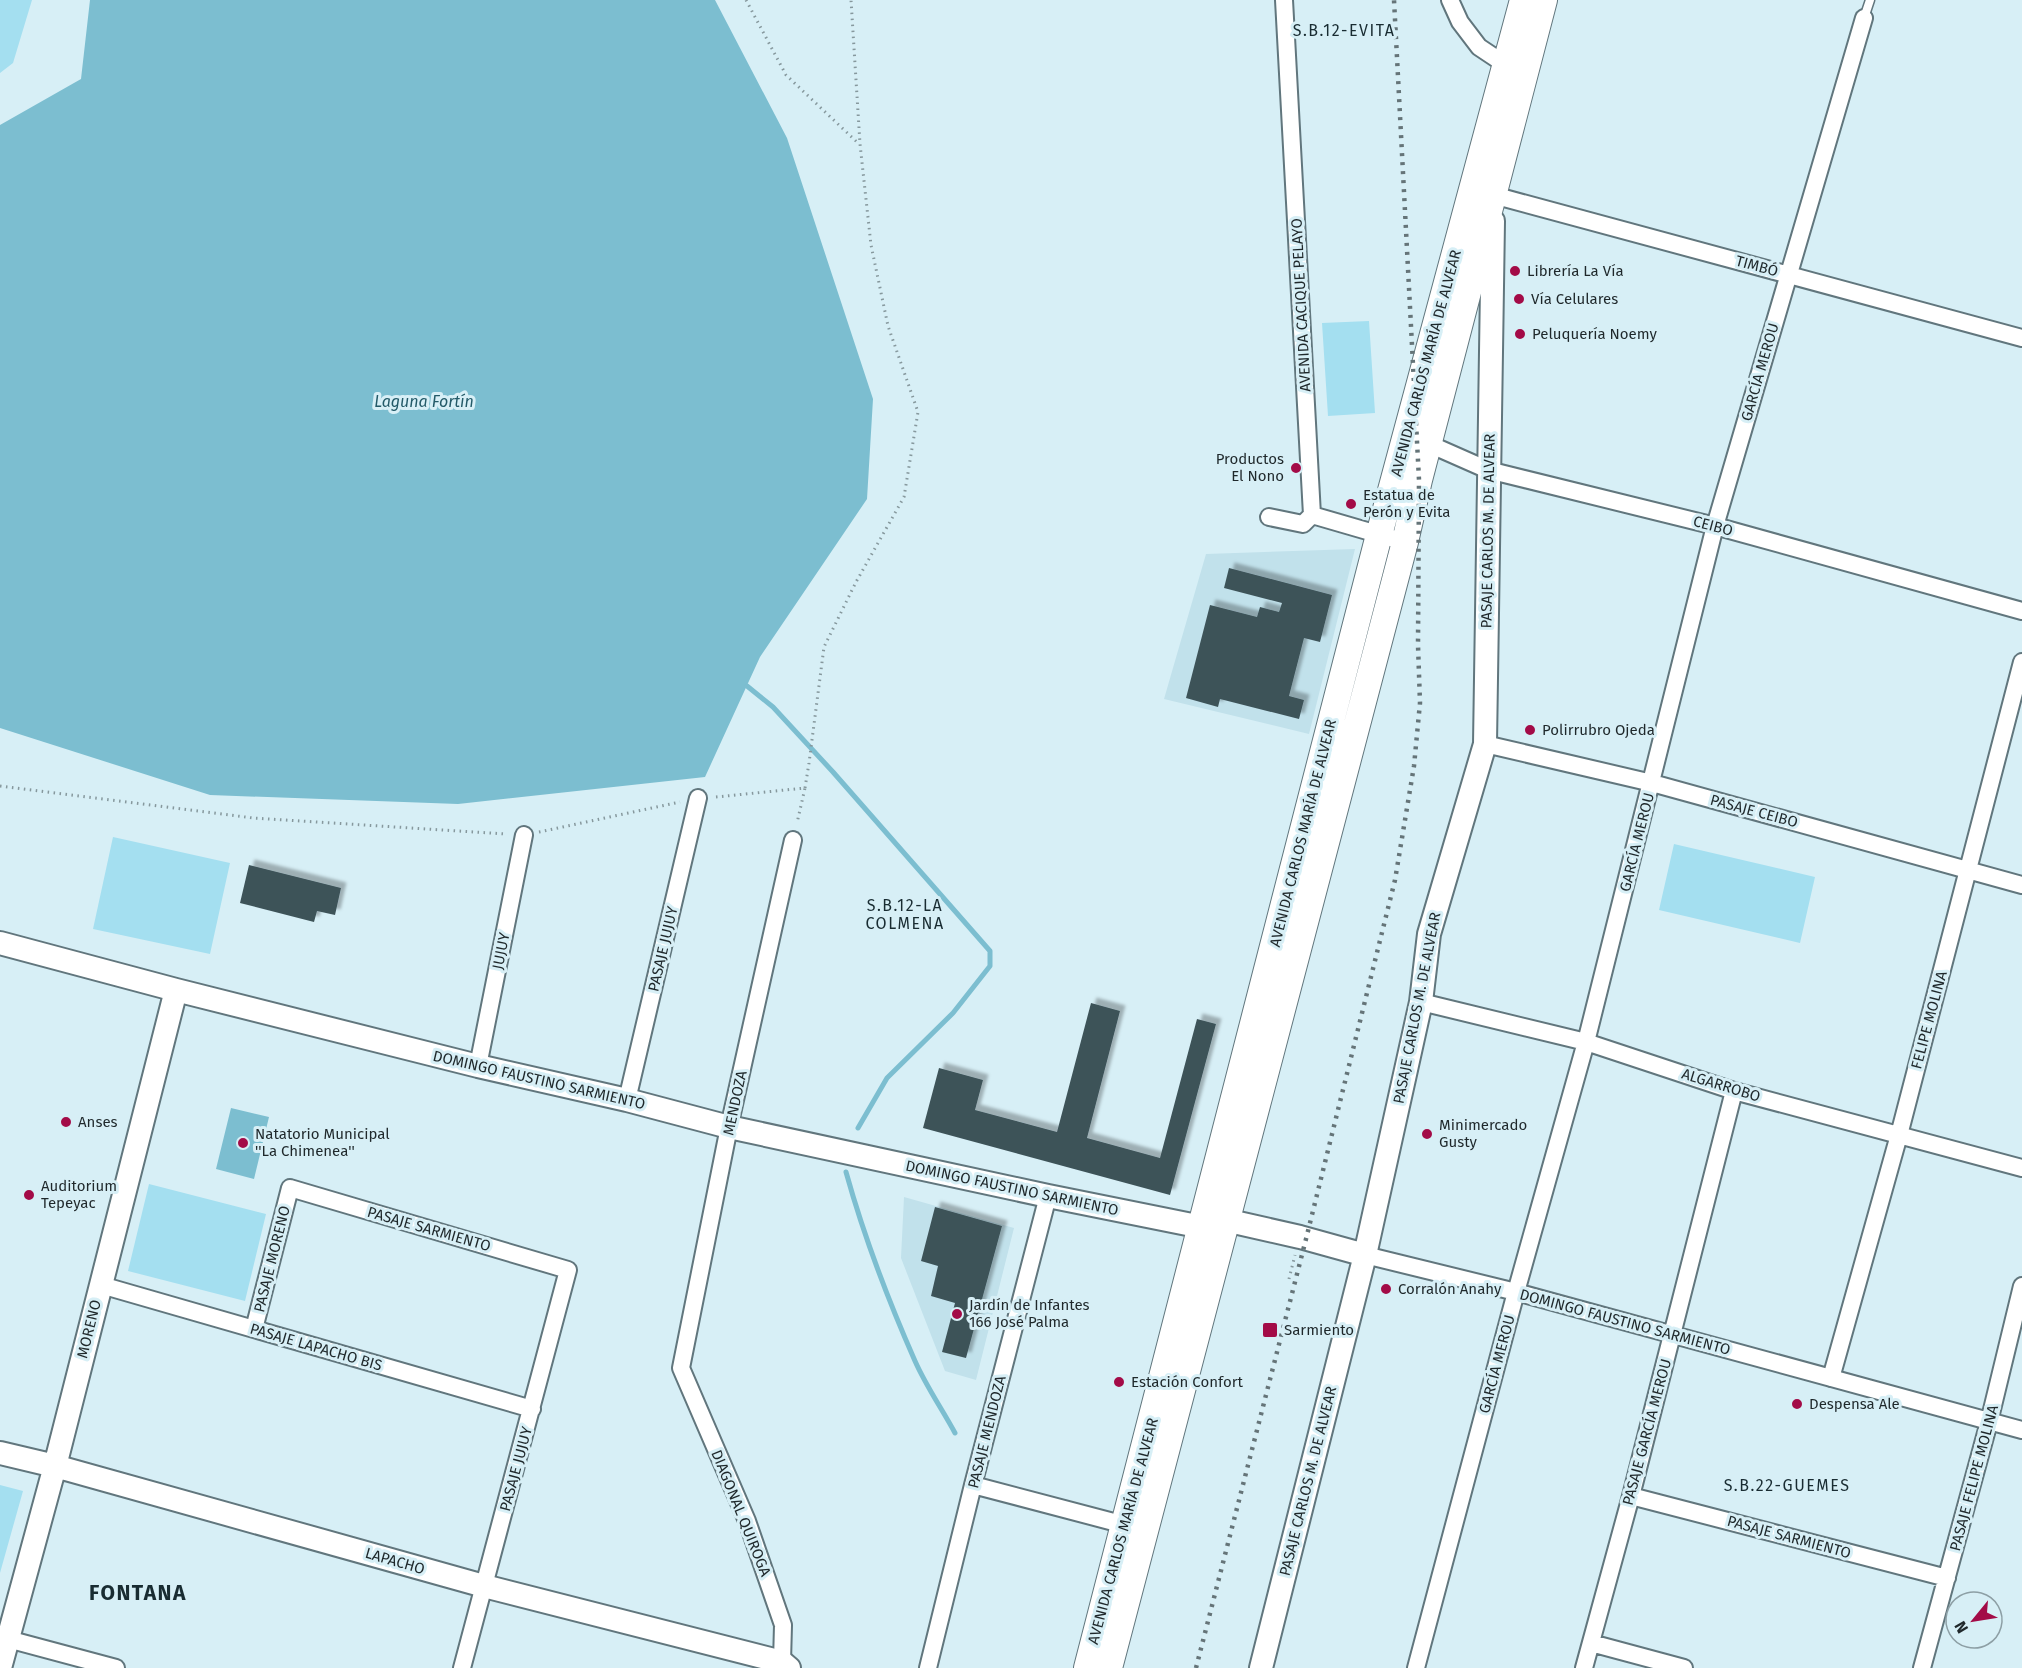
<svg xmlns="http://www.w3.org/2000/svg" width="2022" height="1668" font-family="'Fira Sans',sans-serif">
<defs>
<filter id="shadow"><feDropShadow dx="5.5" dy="-5.5" stdDeviation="1.5" flood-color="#0004"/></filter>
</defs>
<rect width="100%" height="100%" fill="#d7eff6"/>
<path fill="#c1e1eb" d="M1355,549L1309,734L1164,699L1206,554Z
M904,1197L1014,1228L976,1380L945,1371L901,1258Z"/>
<path fill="#a4dff0" d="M0,0H32L13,63L0,73Z
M1369,321L1375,413L1328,416L1322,323Z
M113,837L230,863L210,954L93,929Z
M1674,844L1815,877L1800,943L1659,910Z
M149,1184L266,1214L245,1301L128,1271Z
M0,1485L23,1491L0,1573Z"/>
<path fill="#7cbed0" d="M90,0H715L787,138L873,399L867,499L760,657L705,777L458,804L210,795L0,728V125L81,79Z
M231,1108L269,1117L254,1179L216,1169Z"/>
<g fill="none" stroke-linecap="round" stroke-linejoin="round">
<path stroke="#7cbed0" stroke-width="5" d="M747,686L773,707L833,772L990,951V966L953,1013L887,1078L858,1128
M846,1172C863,1233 889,1302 915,1361C926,1386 942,1409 955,1433"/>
</g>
<path fill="#3e5359" filter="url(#shadow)" d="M1229,568L1332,595L1320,642L1304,638L1289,696L1304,700L1299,719L1220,699L1218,707L1186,698L1210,605L1257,617L1260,607L1279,612L1282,603L1224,588Z
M249,865L341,888L335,915L317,911L314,922L240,903Z
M1091,1003L1120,1011L1087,1138L1160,1158L1197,1019L1216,1024L1170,1195L923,1128L939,1068L983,1080L975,1110L1057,1132Z
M935,1207L1002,1226L966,1358L942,1352L955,1303L931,1296L938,1266L921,1261Z"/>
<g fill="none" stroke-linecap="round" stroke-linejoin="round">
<g stroke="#61767d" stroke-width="11">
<path id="lane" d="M1864,18L1870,0"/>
</g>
<g stroke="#61767d" stroke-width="20">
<path id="street" d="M1284,0L1312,515
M1450,0L1460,22L1479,47L1506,65
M1493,195L2022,338
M1420,445L1429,444L1488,470L1715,526L2022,611
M1312,515L1405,542
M1269,517L1303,524L1312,515
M1485,744L1652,783L2022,885
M1421,1002L1586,1042L1734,1091L2022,1168
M478,1066L524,835
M627,1100L698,798
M1365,1255L1516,1292L2022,1430
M101,1285L532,1409
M254,1329L290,1188L568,1270L462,1668
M1831,1378L1899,1135L2022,662
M973,1485L1125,1525
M1631,1496L1947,1578
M0,1637L116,1668
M1591,1643L1684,1668
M782,1662L783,1625L747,1521L681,1368L729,1127L793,840
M928,1668L973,1485L1048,1196
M1416,1668L1516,1292L1586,1042L1715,526L1864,18
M1584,1668L1631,1496L1734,1091
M1922,1668L1989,1422L2022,1286"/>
</g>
<g stroke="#61767d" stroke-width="26">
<path id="secondary" d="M0,943L176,990L478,1066L627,1100L729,1127L1048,1196L1202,1227L1225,1220L1300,1237L1365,1255
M0,1453L55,1466L484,1586L782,1662L789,1668
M0,1668L55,1466L176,990
M1261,1668L1365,1255L1421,1002L1429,934L1485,744L1493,221"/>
</g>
<g stroke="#61767d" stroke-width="28">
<path id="primary" d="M1087,1668L1379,535L1523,0
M1109,1668L1405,542L1419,480L1544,0"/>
</g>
<path stroke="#86989d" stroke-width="3" stroke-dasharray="1.5 4.5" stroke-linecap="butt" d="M746,0L786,75L858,143
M0,786L253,818L506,834
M805,788L809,763L824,647L856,582L904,497L918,412L888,326L871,245L860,144L851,0
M716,797L805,788L797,823
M539,832L680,802
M1289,1279L1295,1255"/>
<use href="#lane" stroke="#fff" stroke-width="8"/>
<use href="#street" stroke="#fff" stroke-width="16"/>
<use href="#secondary" stroke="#fff" stroke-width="22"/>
<use href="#primary" stroke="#fff" stroke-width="26"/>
<path stroke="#657478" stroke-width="4.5" stroke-dasharray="3 6" stroke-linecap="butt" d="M1196,1668L1306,1239L1395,880L1414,766L1420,703L1418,645L1419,480L1394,0"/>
</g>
<g fill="#a30b47" stroke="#d7eff6" stroke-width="2">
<circle cx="1515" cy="271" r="6"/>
<circle cx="1519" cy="299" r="6"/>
<circle cx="1520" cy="334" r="6"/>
<circle cx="1296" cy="468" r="6"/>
<circle cx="1351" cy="504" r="6"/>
<circle cx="1530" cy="730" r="6"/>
<circle cx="66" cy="1122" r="6"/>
<circle cx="1427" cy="1134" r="6"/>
<circle cx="243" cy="1143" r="6"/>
<circle cx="29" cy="1195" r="6"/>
<circle cx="1386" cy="1289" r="6"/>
<circle cx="957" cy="1314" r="6"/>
<rect x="1262" y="1322" width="16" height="16" rx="3"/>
<circle cx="1119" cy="1382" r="6"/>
<circle cx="1797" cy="1404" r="6"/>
</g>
<g text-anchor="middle" stroke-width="6" stroke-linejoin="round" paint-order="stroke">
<g font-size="15" fill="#1f282b" stroke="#d7eff6">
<text transform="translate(1757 266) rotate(15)" y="5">TIMBÓ</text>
<text transform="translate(1301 305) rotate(-93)" y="5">AVENIDA CACIQUE PELAYO</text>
<text transform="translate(1426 363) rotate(-75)" y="5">AVENIDA CARLOS MARÍA DE ALVEAR</text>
<text transform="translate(1760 372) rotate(-74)" y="5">GARCÍA MEROU</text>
<text transform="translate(1713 526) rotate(15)" y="5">CEIBO</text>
<text transform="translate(1488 531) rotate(-89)" y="5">PASAJE CARLOS M. DE ALVEAR</text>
<text transform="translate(1754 811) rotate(15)" y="5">PASAJE CEIBO</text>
<text transform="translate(1303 833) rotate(-76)" y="5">AVENIDA CARLOS MARÍA DE ALVEAR</text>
<text transform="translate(1637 842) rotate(-76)" y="5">GARCÍA MEROU</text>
<text transform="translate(663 949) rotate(-77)" y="5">PASAJE JUJUY</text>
<text transform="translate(501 951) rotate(-79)" y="5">JUJUY</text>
<text transform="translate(1417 1008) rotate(-79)" y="5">PASAJE CARLOS M. DE ALVEAR</text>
<text transform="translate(1929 1020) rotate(-75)" y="5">FELIPE MOLINA</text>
<text transform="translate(539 1080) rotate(13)" y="5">DOMINGO FAUSTINO SARMIENTO</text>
<text transform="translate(1721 1085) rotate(17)" y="5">ALGARROBO</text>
<text transform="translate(735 1103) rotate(-78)" y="5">MENDOZA</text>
<text transform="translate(1012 1188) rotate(12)" y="5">DOMINGO FAUSTINO SARMIENTO</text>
<text transform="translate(429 1229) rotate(16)" y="5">PASAJE SARMIENTO</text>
<text transform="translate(272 1259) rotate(-76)" y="5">PASAJE MORENO</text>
<text transform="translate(1625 1322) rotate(15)" y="5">DOMINGO FAUSTINO SARMIENTO</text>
<text transform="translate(89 1329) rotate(-76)" y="5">MORENO</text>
<text transform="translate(316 1347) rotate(16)" y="5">PASAJE LAPACHO BIS</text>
<text transform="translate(1497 1364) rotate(-75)" y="5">GARCÍA MEROU</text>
<text transform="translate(987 1432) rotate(-76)" y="5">PASAJE MENDOZA</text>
<text transform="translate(1647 1432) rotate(-75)" y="5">PASAJE GARCÍA MEROU</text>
<text transform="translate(516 1469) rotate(-75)" y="5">PASAJE JUJUY</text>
<text transform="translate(1974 1478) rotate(-75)" y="5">PASAJE FELIPE MOLINA</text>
<text transform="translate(1308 1481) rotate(-76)" y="5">PASAJE CARLOS M. DE ALVEAR</text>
<text transform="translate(741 1513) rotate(68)" y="5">DIAGONAL QUIROGA</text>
<text transform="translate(1123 1531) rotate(-75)" y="5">AVENIDA CARLOS MARÍA DE ALVEAR</text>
<text transform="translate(1789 1537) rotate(15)" y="5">PASAJE SARMIENTO</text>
<text transform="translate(395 1561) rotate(16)" y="5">LAPACHO</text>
</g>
<g font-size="15" fill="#1f282b" stroke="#d7eff6" text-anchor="start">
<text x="1527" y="276">Librería La Vía</text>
<text x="1531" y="304">Vía Celulares</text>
<text x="1532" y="339">Peluquería Noemy</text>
<text x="1284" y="464" text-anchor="end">Productos<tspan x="1284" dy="17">El Nono</tspan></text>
<text x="1363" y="500">Estatua de<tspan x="1363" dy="17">Perón y Evita</tspan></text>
<text x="1542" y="735">Polirrubro Ojeda</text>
<text x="78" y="1127">Anses</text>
<text x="1439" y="1130">Minimercado<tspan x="1439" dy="17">Gusty</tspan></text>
<text x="255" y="1139">Natatorio Municipal<tspan x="255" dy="17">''La Chimenea''</tspan></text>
<text x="41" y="1191">Auditorium<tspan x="41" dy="17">Tepeyac</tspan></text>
<text x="1398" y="1294">Corralón Anahy</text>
<text x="969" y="1310">Jardín de Infantes<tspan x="969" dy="17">166 José Palma</tspan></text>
<text x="1284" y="1335">Sarmiento</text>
<text x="1131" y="1387">Estación Confort</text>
<text x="1809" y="1409">Despensa Ale</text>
</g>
<g font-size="16" letter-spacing="1.5" fill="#192c32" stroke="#d7eff6">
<text x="1344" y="36">S.B.12-EVITA</text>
<text x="905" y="911">S.B.12-LA<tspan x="905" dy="18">COLMENA</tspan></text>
<text x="1787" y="1491">S.B.22-GUEMES</text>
</g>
<g font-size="16" font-style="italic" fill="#235a68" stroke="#d7eff6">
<text x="424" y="407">Laguna Fortín</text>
</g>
<g font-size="21" font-weight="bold" letter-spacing="1.5" fill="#192c32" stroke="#d7eff6">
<text x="138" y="1600">FONTANA</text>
</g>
</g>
<g transform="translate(1974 1620) rotate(240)"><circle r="28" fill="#d7eff6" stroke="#8d9fa5" stroke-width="1.5"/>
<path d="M0-4.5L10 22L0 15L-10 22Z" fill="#a30b47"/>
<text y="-9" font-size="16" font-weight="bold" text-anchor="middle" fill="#1f282b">N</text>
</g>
</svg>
